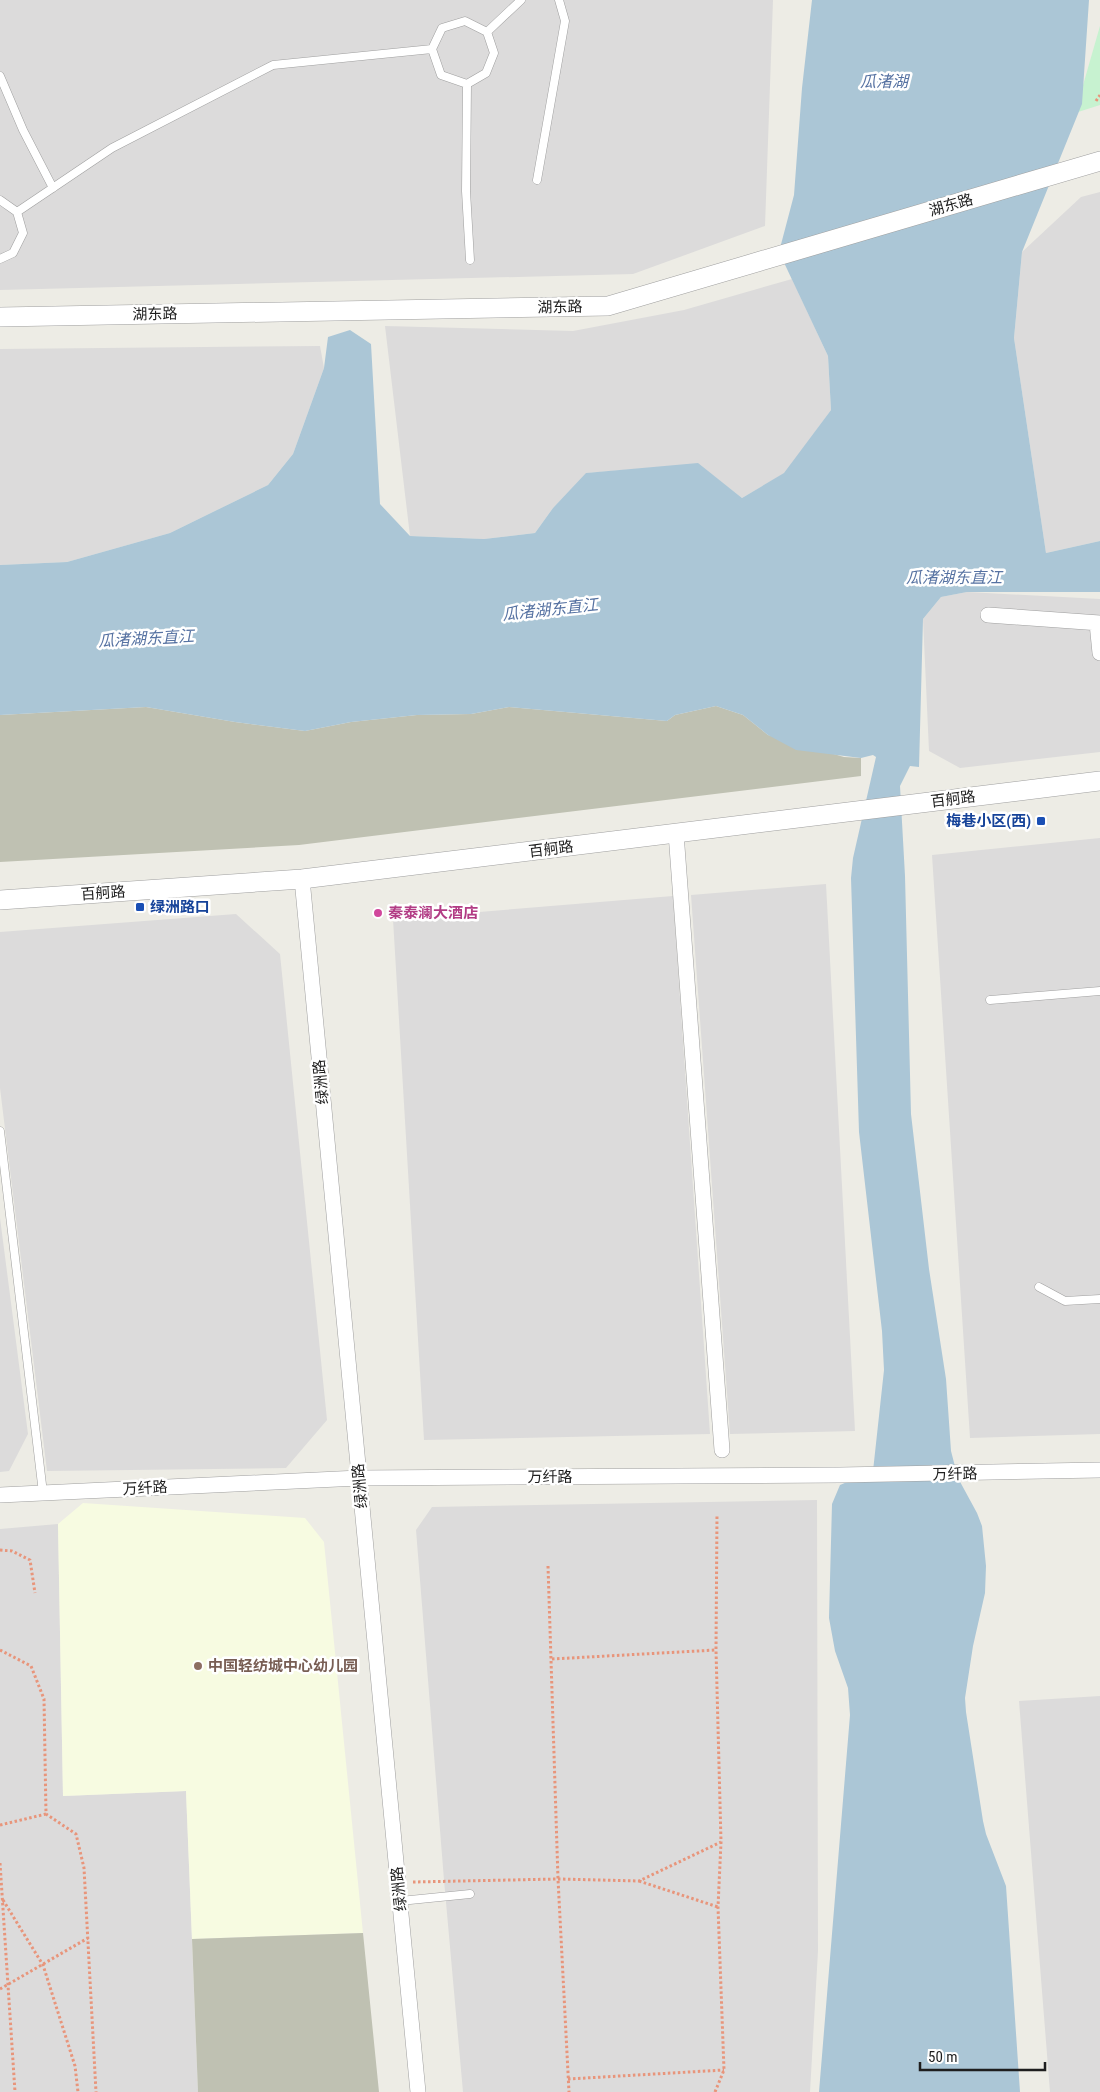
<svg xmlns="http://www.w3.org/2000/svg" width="1100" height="2092" font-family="'Roboto Condensed','Noto Sans SC',sans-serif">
<rect width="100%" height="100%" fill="#edece5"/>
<path fill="#dcdbdb" d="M0,0H773L765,226L633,274L0,290Z
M1100,192V541L1046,553L1014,338L1022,252L1081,197Z
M792,279L828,356L831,410L785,473L742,498L698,464L587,473L553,508L535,533L484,539L410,536L385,326L573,331L684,310Z
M320,346L324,368L293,454L268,485L170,533L67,562L0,565V349Z
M967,592L1100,599V752L960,768L929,751L923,619L941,597Z
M1100,838V1434L970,1438L932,855Z
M826,884L855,1431L730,1434L691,895Z
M673,896L710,1434L424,1440L393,919Z
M236,914L280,954L327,1420L286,1468L47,1471L0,1088V932Z
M0,1218L28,1434L9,1471L0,1472Z
M817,1500L818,1951L810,2092H463L444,1880L416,1530L432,1507Z
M58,1524L63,1796L186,1791L198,2092H0V1529Z
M1100,1696V2092H1050L1019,1701Z"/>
<path fill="#f7fbe1" d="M83,1503L305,1518L324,1542L363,1933L192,1939L186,1791L63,1796L58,1524Z"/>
<path fill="#bfc1b2" d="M716,706L743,715L768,735L844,757L861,758V776L299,845L0,862V715L146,707L235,722L305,731L351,722L417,715L471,714L509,707L667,721L675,715Z
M363,1933L379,2092H198L192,1939Z"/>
<path fill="#c7f2d0" d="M1100,26V105L1075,113Z"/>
<path fill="#abc6d6" d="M812,0H1089L1082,104L1022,252L1014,338L1046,553L1100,541V592H967L941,597L923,619L919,767L910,766L900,786L905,876L911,1114L929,1269L946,1379L951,1451L958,1478L977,1513L982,1526L986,1566L985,1593L973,1646L965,1698L966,1712L983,1821L986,1834L1006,1886L1020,2092H819L850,1715L848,1688L835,1651L829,1618L832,1504L840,1485L873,1471L884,1370L882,1331L859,1132L851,878L853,858L876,757L873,755L861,758L796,750L768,735L743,715L716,706L675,715L667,721L509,707L471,714L417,715L351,722L305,731L235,722L146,707L0,715V565L67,562L170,533L268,485L293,454L324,368L328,337L350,330L371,344L380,504L410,536L484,539L535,533L553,508L586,473L698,463L742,498L784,473L831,410L828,356L779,252L794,195L802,88Z"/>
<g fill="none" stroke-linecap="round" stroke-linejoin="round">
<g stroke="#9f9f9f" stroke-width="9">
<path id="service" d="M465,21L487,32L494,53L486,73L467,84L441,75L432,49L442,28Z
M487,32L521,0
M0,76L23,130L53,188
M467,84L466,191L470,260
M537,180L565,21L559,0
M0,200L17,212L23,233L13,253L0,259
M17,212L112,148L273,65L432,49
M990,1000L1100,991
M0,1131L43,1493
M1039,1287L1065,1301L1100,1299
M400,1901L470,1894"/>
</g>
<g stroke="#9f9f9f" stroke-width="16">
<path id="minor" d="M988,615L1100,623
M1097,623L1100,653
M676,833L722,1450
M302,879L418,2092
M0,1495L359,1478L840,1475L1100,1470"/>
</g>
<g stroke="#9f9f9f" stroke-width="20">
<path id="tertiary" d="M0,317L608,306L1100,161
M0,900L302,879L1100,781"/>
</g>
<path stroke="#e8957b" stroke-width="3" stroke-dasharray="2.5 2.5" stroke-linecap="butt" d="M1096,101L1100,95
M0,1550L12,1551L30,1560L35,1593
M548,1566L558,1879L569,2092
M0,1650L31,1666L44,1699L46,1814L76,1834L84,1868L96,2092
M552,1659L716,1650
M0,1825L46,1814
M0,1863L15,2092
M639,1881L718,1907
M413,1882L558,1879L639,1881L721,1842
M3,1900L43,1965L75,2066L78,2092
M0,1989L88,1938
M568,2079L724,2070
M715,2092L724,2070L718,1907L721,1842L716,1650L717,1514"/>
<use href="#service" stroke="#fff" stroke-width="8"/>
<use href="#minor" stroke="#fff" stroke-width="15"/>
<use href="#tertiary" stroke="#fff" stroke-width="19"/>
</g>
<g fill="#1a4fb4" stroke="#fff" stroke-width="2">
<rect x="1036" y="816" width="10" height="10" rx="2.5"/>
<rect x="135" y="902" width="10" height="10" rx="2.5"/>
</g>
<circle fill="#d1479c" stroke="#fff" stroke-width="2" cx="378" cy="913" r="5"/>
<circle fill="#8d6e63" stroke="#fff" stroke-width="2" cx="198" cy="1666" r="5"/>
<g text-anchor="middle" stroke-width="5" stroke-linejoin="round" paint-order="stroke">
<g font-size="15" fill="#1e1e1e" stroke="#fff">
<text transform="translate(951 205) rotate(-16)" y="5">湖东路</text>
<text transform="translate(560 307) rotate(-1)" y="5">湖东路</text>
<text transform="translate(155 314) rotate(-1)" y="5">湖东路</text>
<text transform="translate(953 799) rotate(-7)" y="5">百舸路</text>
<text transform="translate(551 849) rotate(-7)" y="5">百舸路</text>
<text transform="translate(103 893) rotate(-4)" y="5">百舸路</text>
<text transform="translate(321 1082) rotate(-95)" y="5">绿洲路</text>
<text transform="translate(955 1474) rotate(-1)" y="5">万纤路</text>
<text x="550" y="1482">万纤路</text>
<text transform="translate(360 1486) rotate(-95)" y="5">绿洲路</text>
<text transform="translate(145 1488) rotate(-3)" y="5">万纤路</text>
<text transform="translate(399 1889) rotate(-96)" y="5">绿洲路</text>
</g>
<g font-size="15" font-weight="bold" fill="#164399" stroke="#fff" text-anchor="end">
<text x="1031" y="826">梅巷小区(西)</text>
<text x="150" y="912" text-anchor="start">绿洲路口</text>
</g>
<g font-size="15" font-weight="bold" fill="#b23c85" stroke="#fff" text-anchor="start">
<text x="388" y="918">秦泰澜大酒店</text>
</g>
<g font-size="15" font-weight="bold" fill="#785e54" stroke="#fff" text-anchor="start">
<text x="208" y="1671">中国轻纺城中心幼儿园</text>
</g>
<g font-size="16" font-style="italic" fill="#5672a2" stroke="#fff">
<text x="884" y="87">瓜渚湖</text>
<text x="954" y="583">瓜渚湖东直江</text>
<text transform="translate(550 609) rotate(-6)" y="6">瓜渚湖东直江</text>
<text transform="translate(146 638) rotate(-3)" y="6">瓜渚湖东直江</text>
</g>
</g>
<path d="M920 2062v8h125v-8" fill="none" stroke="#1e1e1e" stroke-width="2.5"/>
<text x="928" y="2062" font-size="15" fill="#1e1e1e" stroke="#ffffff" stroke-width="4" paint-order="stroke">50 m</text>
</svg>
